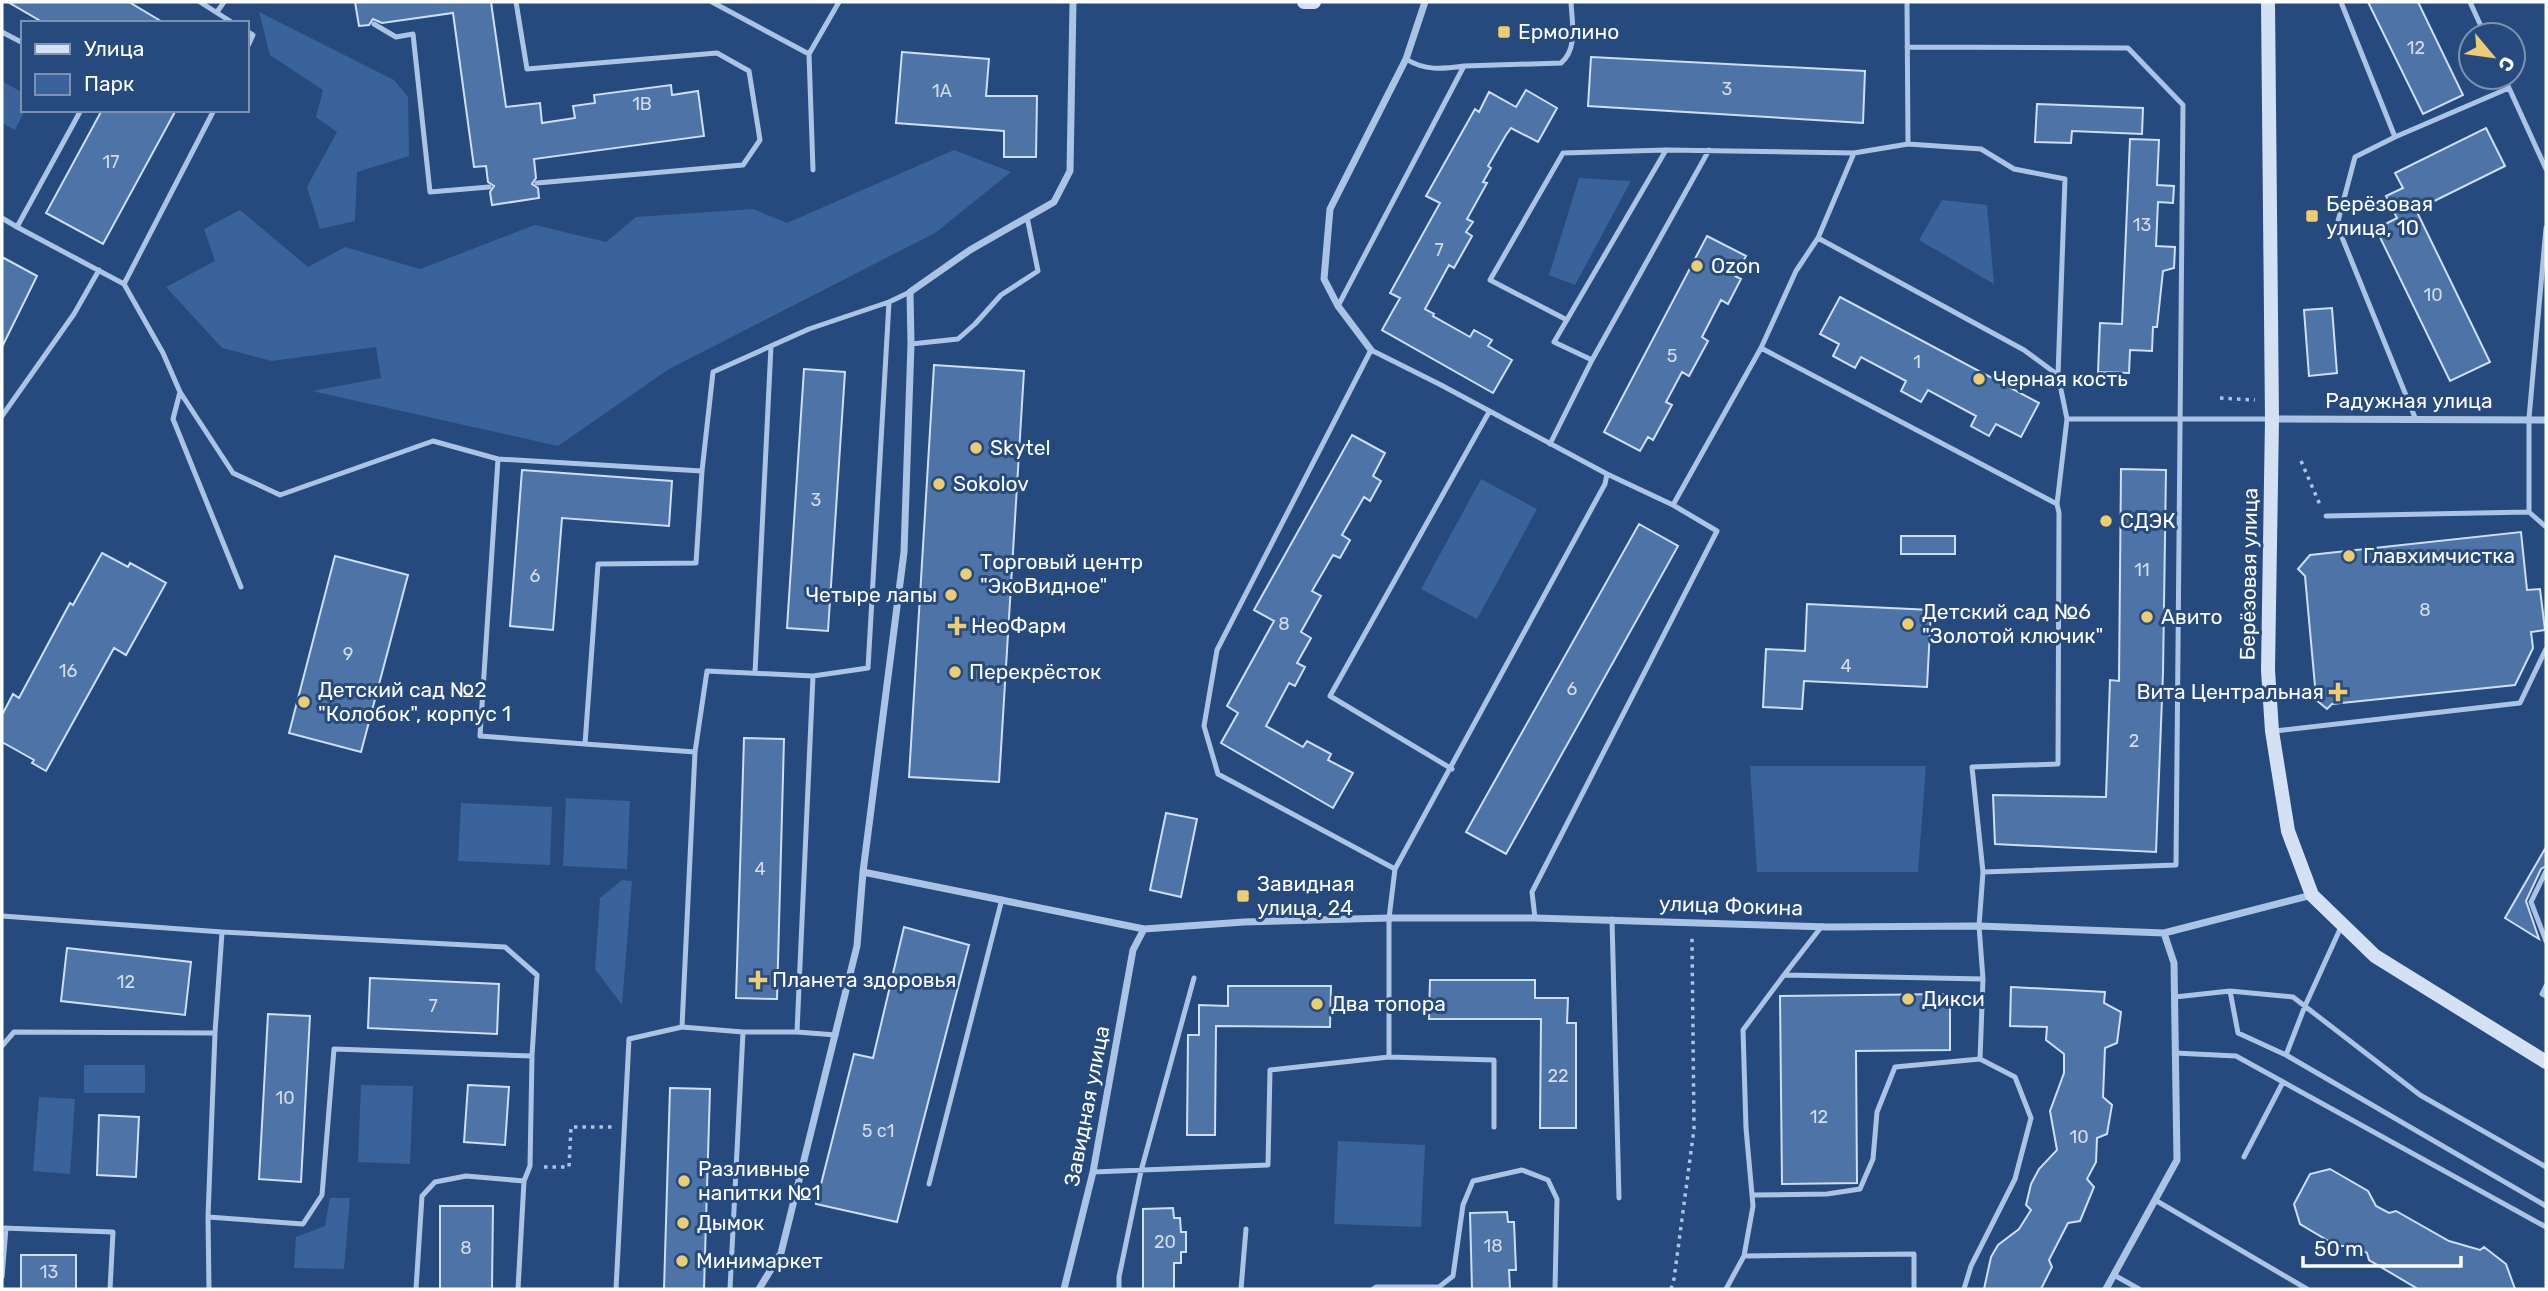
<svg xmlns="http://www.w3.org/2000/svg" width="2548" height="1291" font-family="Rubik,sans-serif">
<rect width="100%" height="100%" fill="#264a7d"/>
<path fill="#39639a" d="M259,12L394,80L408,97L409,156L357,172L355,221L320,229L307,187L337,132L316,117L323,90L270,55Z
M2,81L23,93V110H25L15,130L2,123Z
M954,150L1011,172L935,233L669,369L558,446L312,391L381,378L376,347L272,361L222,348L166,287L215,261L204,229L240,210L308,267L345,247L420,269L535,225L606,242L636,217L753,209L787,223Z
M1579,178L1631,181L1575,285L1549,275Z
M1942,200L1987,205L1994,284L1919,240Z
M1481,479L1537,509L1477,619L1421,589Z
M1750,766H1926L1918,872H1757Z
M566,798L630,801L627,869L563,866Z
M461,803L552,807L550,865L458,861Z
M622,880L632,881L622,1005L595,969L600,898Z
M84,1065H145V1093H84Z
M361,1085L413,1086L410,1164L358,1162Z
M39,1097L75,1099L70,1174L33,1171Z
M1338,1141L1425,1145L1421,1227L1334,1224Z
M330,1198H350L344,1269L294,1268L296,1237L325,1226Z"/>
<path fill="#4e73a6" stroke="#cedef4" stroke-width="2" d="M8,2H129L164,23H44Z
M355,2H491L506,107L540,103L542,123L575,118L573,106L595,103L594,95L671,85L672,95L698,91L704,136L534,159L536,178L532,184L538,188L539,198L492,205L490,192L494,186L488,182L486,166L474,167L453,13L382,23L373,19L369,25L359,26Z
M2368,2H2418L2463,95L2423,114Z
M902,52L989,59L986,96H1037L1036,157H1004V131L896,123Z
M1591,57L1865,71L1863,123L1588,106Z
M1526,90L1557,108L1538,142L1511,128L1506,135L1488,166L1491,168L1483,182L1487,183L1467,219L1473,222L1466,232L1472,236L1454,268L1449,265L1425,309L1434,314L1433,316L1470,337L1474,330L1492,340L1488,346L1512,360L1493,393L1382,330L1400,298L1390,293L1440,203L1426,196L1475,109L1479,112L1489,92L1516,107Z
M2037,104L2143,108L2142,134L2072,131L2071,143L2035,142Z
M102,110H176L103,244L46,213Z
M2486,128L2505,166L2416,210L2490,362L2450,381L2376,229L2397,218L2386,196L2403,188L2395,173Z
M2130,139L2159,140L2157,185L2174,186L2173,203L2158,202L2156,246L2175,247L2174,268L2163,271L2157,327H2153L2152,351L2130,350L2129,373L2098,372L2100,323L2122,324Z
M1707,236L1746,256L1735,276L1741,279L1728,304L1721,300L1702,337L1708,341L1689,376L1682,372L1666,402L1672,405L1653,440L1648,437L1640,451L1604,432Z
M2,257L37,276L2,347Z
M1840,297L2039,403L2021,437L1996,424L1989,436L1971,426L1976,416L1928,390L1921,402L1901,391L1906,381L1861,357L1855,368L1833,356L1839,344L1820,334Z
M2332,308L2337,373L2309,376L2304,310Z
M934,365L1024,371L999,782L909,777Z
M804,369L845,372L828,631L787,628Z
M1352,435L1385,453L1373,476L1381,481L1370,501L1364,497L1342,535L1350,540L1340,558L1333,555L1312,591L1321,596L1301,632L1311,638L1297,663L1305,667L1295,686L1289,683L1266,726L1303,747L1307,741L1331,754L1328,760L1353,773L1333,808L1221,743L1238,713L1227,706L1274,621L1254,610Z
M2121,469L2166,470L2163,673L2156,852L1995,844L1993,795L2106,797L2110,680L2119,681Z
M522,470L672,481L669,526L562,518L553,630L510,626Z
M1639,524L1678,546L1506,854L1466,832Z
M2521,532L2527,590L2540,589L2545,630L2531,632L2533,648L2515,685L2332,704L2327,709L2309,694L2315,686L2305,576L2298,569L2310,555Z
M1901,536H1955V554H1901Z
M102,553L128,567L130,563L166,583L126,655L114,648L46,771L32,763L34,760L2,742V715L13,694L19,698L70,603L73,605Z
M335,556L408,575L361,752L289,733Z
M1807,604L1931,610L1927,687L1804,681L1802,709L1763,707L1766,649L1805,651Z
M744,738L784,739L777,999L736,998Z
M1166,813L1197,819L1181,897L1150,890Z
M2546,847V866L2541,869L2526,901L2539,939L2505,918Z
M904,927L969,945L897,1222L816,1204L854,1054L873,1058Z
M67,948L191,962L185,1015L61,1001Z
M370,978L499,984L497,1034L368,1028Z
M1430,980H1535V998H1568L1567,1023H1576V1128H1540L1541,1019H1429Z
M1228,986H1331L1330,1027L1216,1026L1215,1135H1187L1188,1035H1199V1005L1228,1006Z
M2011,987L2105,992L2104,1003L2121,1012L2117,1043L2105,1048L2103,1097L2112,1105L2107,1134L2097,1138L2096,1162L2087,1179L2094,1187L2080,1221L2068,1223L2049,1260L2052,1267L2041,1289H1984L1991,1257L1998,1245L2019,1229L2031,1210L2026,1205L2031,1184L2039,1169L2057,1150L2050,1111L2064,1073V1054L2046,1040L2047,1027L2010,1026Z
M1950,994V1050L1856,1051L1857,1183L1782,1184L1780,996Z
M268,1014L310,1016L301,1182L259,1179Z
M468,1085L509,1087L505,1145L464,1142Z
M670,1088L710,1089L704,1289H664Z
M99,1115L139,1117L136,1177L97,1175Z
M2330,1169L2368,1191L2376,1206L2389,1213L2396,1211L2449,1241L2480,1250L2484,1247L2506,1264L2515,1289H2418L2369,1260L2367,1253L2355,1246H2337L2300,1224L2294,1204L2310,1174Z
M440,1206H493L492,1289H440Z
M1173,1208L1174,1218H1180L1181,1232H1186V1252H1181V1263H1174V1289H1143V1209Z
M1507,1212L1508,1222H1514L1516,1270H1509L1510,1289H1472L1470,1213Z
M21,1255H76V1289H21Z"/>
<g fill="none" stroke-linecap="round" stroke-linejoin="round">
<path stroke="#abc4e5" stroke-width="3.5" stroke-dasharray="3.5 5" stroke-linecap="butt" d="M2220,398L2255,400
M2301,461L2321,507
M544,1167H569L571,1127H613
M1671,1289L1674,1279L1694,1129L1692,938"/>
<path stroke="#abc4e5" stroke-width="5" d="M200,2L233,23
M516,2L527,69L717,53L749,71L760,140L743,165L537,183
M712,2L809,54
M2341,2L2395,137
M2470,2L2485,35
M217,12L224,2
M374,24L396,37L413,34L430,192L489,187
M247,31L253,35L247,48
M2,32L23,43
M1907,47L2128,48L2183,105L2176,865L1983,872
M1464,66L1561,63C1578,49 1572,23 1571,2
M2504,77L2546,169
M81,110L17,227L124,284L163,353L180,392L233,473L280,495L433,441L498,459
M1908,144L1981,149L2014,169L2065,179L2058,375
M1854,153L1908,144L1907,2
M813,170L809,54L839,2
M2,218L17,227
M2546,228L2529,418V512L2546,527
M1818,238L2024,350L2058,375L2067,419
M124,284L214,110
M889,302L868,668L813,676L707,671L695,752L585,744L598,564L696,563L702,471L713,372L809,329L889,302L910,292
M1338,306L1464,66C1442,69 1425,71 1406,59
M1567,320L1490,280L1563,153L1666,150L1854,153L1818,238L1796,271L1761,348L1673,505
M911,344L958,339L975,324L1001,295L1038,271L1027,217
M1761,348L2057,504L2067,419H2272
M1371,350L1441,385L1607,474L1605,484L1395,869L1218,774L1204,726L1217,650Z
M1592,360L1709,150
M180,392L173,419L241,587
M2,416L74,314L99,270
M2416,420L2337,225L2355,157L2395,137L2509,88
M1550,444L1592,360L1554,342L1666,150
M2326,516L2529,512
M755,673L771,346
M2275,731L2520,703L2546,649
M585,744L480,736L498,459L702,471
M1452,769L1330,696L1489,412
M2546,871L2531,902L2546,941
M2,916L222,932L505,947L537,975L532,1056L530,1166L524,1181L518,1289
M1535,918L1532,892L1717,531L1673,505L1607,474
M1612,919L1619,1198
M1784,975L1822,926
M2546,986L2542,994L2546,996
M2230,991L2238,1033L2286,1055L2546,1206
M2175,997L2230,991L2293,997L2420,1095L2546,1167
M682,1027L695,752
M797,1032L836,1035
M215,1033L222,932
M2,1046L14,1032L215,1033L208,1217
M2175,1053L2236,1056L2546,1227
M2286,1055L2305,1006L2341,927
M1389,1057L1494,1060V1127
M2244,1157L2283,1082
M1093,1172L1268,1165L1270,1070L1389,1057V918L1395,869
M929,1184L1002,899
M1752,1195L1827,1194L1860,1189L1873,1159L1877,1112L1895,1067L1980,1059L1983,979
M2155,1200L2307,1289
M2,1228L113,1232L110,1289
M1744,1256L1753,1206L1746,1128L1743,1030L1784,975L1983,979L1979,926L1983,872L1972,767L2058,764L2059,513L2057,504
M2114,1275L2139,1289
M2,1277L6,1228
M209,1289L208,1217L303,1224L322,1195L334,1049L532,1056
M416,1289L422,1196L435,1182L466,1176L524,1181
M616,1289L629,1039L682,1027L743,1032H797L813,676
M730,1289L743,1032
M1119,1289V1277L1141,1171L1194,978
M1241,1289L1246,1229
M1373,1289L1376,1287H1439L1453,1276L1463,1205L1473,1181L1522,1170L1548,1180L1557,1199L1555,1289
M1726,1289L1744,1256L1914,1254V1289
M1964,1289L1971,1266L2015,1179L2031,1118L2015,1077L1980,1059"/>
<path stroke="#abc4e5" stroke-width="7" d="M1371,350L1338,306L1324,279L1330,209L1406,59L1425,2
M2273,419L2546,420
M863,872L1144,929L1244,922L1389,918H1535L1828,927L1979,926L2164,933L2312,895
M759,1289L781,1253L857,946L863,872L904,552L911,344L910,292L970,250L1054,202L1070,171L1073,2
M1064,1289L1093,1172L1133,950L1144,929
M2106,1289L2177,1160L2174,963L2164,933"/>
<path stroke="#d4e1f5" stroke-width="14" d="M1304,2H1314
M2268,2L2272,419L2268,670L2272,731L2288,831L2312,895L2375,956L2546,1062"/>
</g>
<g fill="#eecc70" stroke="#264a7d" stroke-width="2.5">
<rect x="1497" y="25" width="14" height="14" rx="3.5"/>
<rect x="2305" y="209" width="14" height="14" rx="3.5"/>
<circle cx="1697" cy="266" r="7"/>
<circle cx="1979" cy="379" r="7"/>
<circle cx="976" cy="448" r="7"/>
<circle cx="939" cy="484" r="7"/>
<circle cx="2106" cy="521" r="7"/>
<circle cx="2349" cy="556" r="7"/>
<circle cx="966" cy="574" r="7"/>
<circle cx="951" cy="595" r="7"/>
<circle cx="2147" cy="617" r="7"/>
<circle cx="1908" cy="624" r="7"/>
<path d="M953.5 615.5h7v7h7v7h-7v7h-7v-7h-7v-7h7z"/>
<circle cx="955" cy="672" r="7"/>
<path d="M2334.5 681.5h7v7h7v7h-7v7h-7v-7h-7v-7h7z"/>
<circle cx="304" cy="702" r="7"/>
<rect x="1236" y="889" width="14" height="14" rx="3.5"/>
<path d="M754.5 969.5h7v7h7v7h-7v7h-7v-7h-7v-7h7z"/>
<circle cx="1908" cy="999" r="7"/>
<circle cx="1317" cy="1004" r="7"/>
<circle cx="684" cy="1181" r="7"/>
<circle cx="683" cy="1223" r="7"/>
<circle cx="682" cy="1261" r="7"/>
</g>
<g text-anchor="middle" stroke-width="6" stroke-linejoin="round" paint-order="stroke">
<g font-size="18" fill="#d3dce9">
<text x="2416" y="54">12</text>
<text x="1727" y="95">3</text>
<text x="942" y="97">1А</text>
<text x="642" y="110">1В</text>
<text x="111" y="168">17</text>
<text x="2142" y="231">13</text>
<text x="1439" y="256">7</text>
<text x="2433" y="301">10</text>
<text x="1672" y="362">5</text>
<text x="1917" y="368">1</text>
<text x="816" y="506">3</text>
<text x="2142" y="576">11</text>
<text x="535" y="582">6</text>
<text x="2425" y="616">8</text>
<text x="1284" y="630">8</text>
<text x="348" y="660">9</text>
<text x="1846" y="672">4</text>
<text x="68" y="677">16</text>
<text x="1572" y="695">6</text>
<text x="2134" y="747">2</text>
<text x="760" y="875">4</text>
<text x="126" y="988">12</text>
<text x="433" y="1012">7</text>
<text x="1558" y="1082">22</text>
<text x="285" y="1104">10</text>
<text x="1819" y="1123">12</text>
<text x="878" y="1137">5 с1</text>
<text x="2079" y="1143">10</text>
<text x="1165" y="1248">20</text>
<text x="1493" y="1252">18</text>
<text x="466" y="1254">8</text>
<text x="49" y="1278">13</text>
</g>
<g font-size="21" fill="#fff" stroke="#264a7d" text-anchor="start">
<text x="1518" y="39">Ермолино</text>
<text x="2326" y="211">Берёзовая<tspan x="2326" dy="24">улица, 10</tspan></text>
<text x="1711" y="273">Ozon</text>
<text x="1993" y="386">Черная кость</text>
<text x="990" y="455">Skytel</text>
<text x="953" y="491">Sokolov</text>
<text x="2120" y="528">СДЭК</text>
<text x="2363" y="563">Главхимчистка</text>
<text x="980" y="569">Торговый центр<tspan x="980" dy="24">"ЭкоВидное"</tspan></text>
<text x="937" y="602" text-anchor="end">Четыре лапы</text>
<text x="1922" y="619">Детский сад №6<tspan x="1922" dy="24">"Золотой ключик"</tspan></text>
<text x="2161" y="624">Авито</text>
<text x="971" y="633">НеоФарм</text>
<text x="969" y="679">Перекрёсток</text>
<text x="318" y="697">Детский сад №2<tspan x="318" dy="24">"Колобок", корпус 1</tspan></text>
<text x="2324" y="699" text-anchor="end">Вита Центральная</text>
<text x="1257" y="891">Завидная<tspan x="1257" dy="24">улица, 24</tspan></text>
<text x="772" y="987">Планета здоровья</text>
<text x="1922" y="1006">Дикси</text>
<text x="1331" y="1011">Два топора</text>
<text x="698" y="1176">Разливные<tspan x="698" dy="24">напитки №1</tspan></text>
<text x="697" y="1230">Дымок</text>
<text x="696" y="1268">Минимаркет</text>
</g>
<g font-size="21" fill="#fff" stroke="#264a7d">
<text x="2409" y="408">Радужная улица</text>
<text transform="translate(2249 574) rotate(-89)" y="7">Берёзовая улица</text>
<text transform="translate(1731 906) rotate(2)" y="7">улица Фокина</text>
<text transform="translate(1087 1106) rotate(-79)" y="7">Завидная улица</text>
</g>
</g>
<rect width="2548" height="1291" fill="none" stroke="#ffffff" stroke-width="7"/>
<rect x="21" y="21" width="228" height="91" fill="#264a7d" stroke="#7d92b1" stroke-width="2"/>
<rect x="35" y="44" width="35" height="10" fill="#d4e1f5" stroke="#7d92b1" stroke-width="2"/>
<text x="84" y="56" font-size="21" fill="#ffffff">Улица</text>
<rect x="35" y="74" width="35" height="21" fill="#39639a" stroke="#7d92b1" stroke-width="2"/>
<text x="84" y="91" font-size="21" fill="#ffffff">Парк</text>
<g transform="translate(2492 56) rotate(119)"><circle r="33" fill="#264a7d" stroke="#7d92b1" stroke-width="2"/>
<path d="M0-5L12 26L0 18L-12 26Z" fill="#eecc70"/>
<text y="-10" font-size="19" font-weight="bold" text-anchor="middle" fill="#ffffff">С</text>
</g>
<path d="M2303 1256v10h158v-10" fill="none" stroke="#ffffff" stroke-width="3.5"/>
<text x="2314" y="1256" font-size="21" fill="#ffffff" stroke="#264a7d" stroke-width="5" paint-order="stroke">50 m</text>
</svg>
